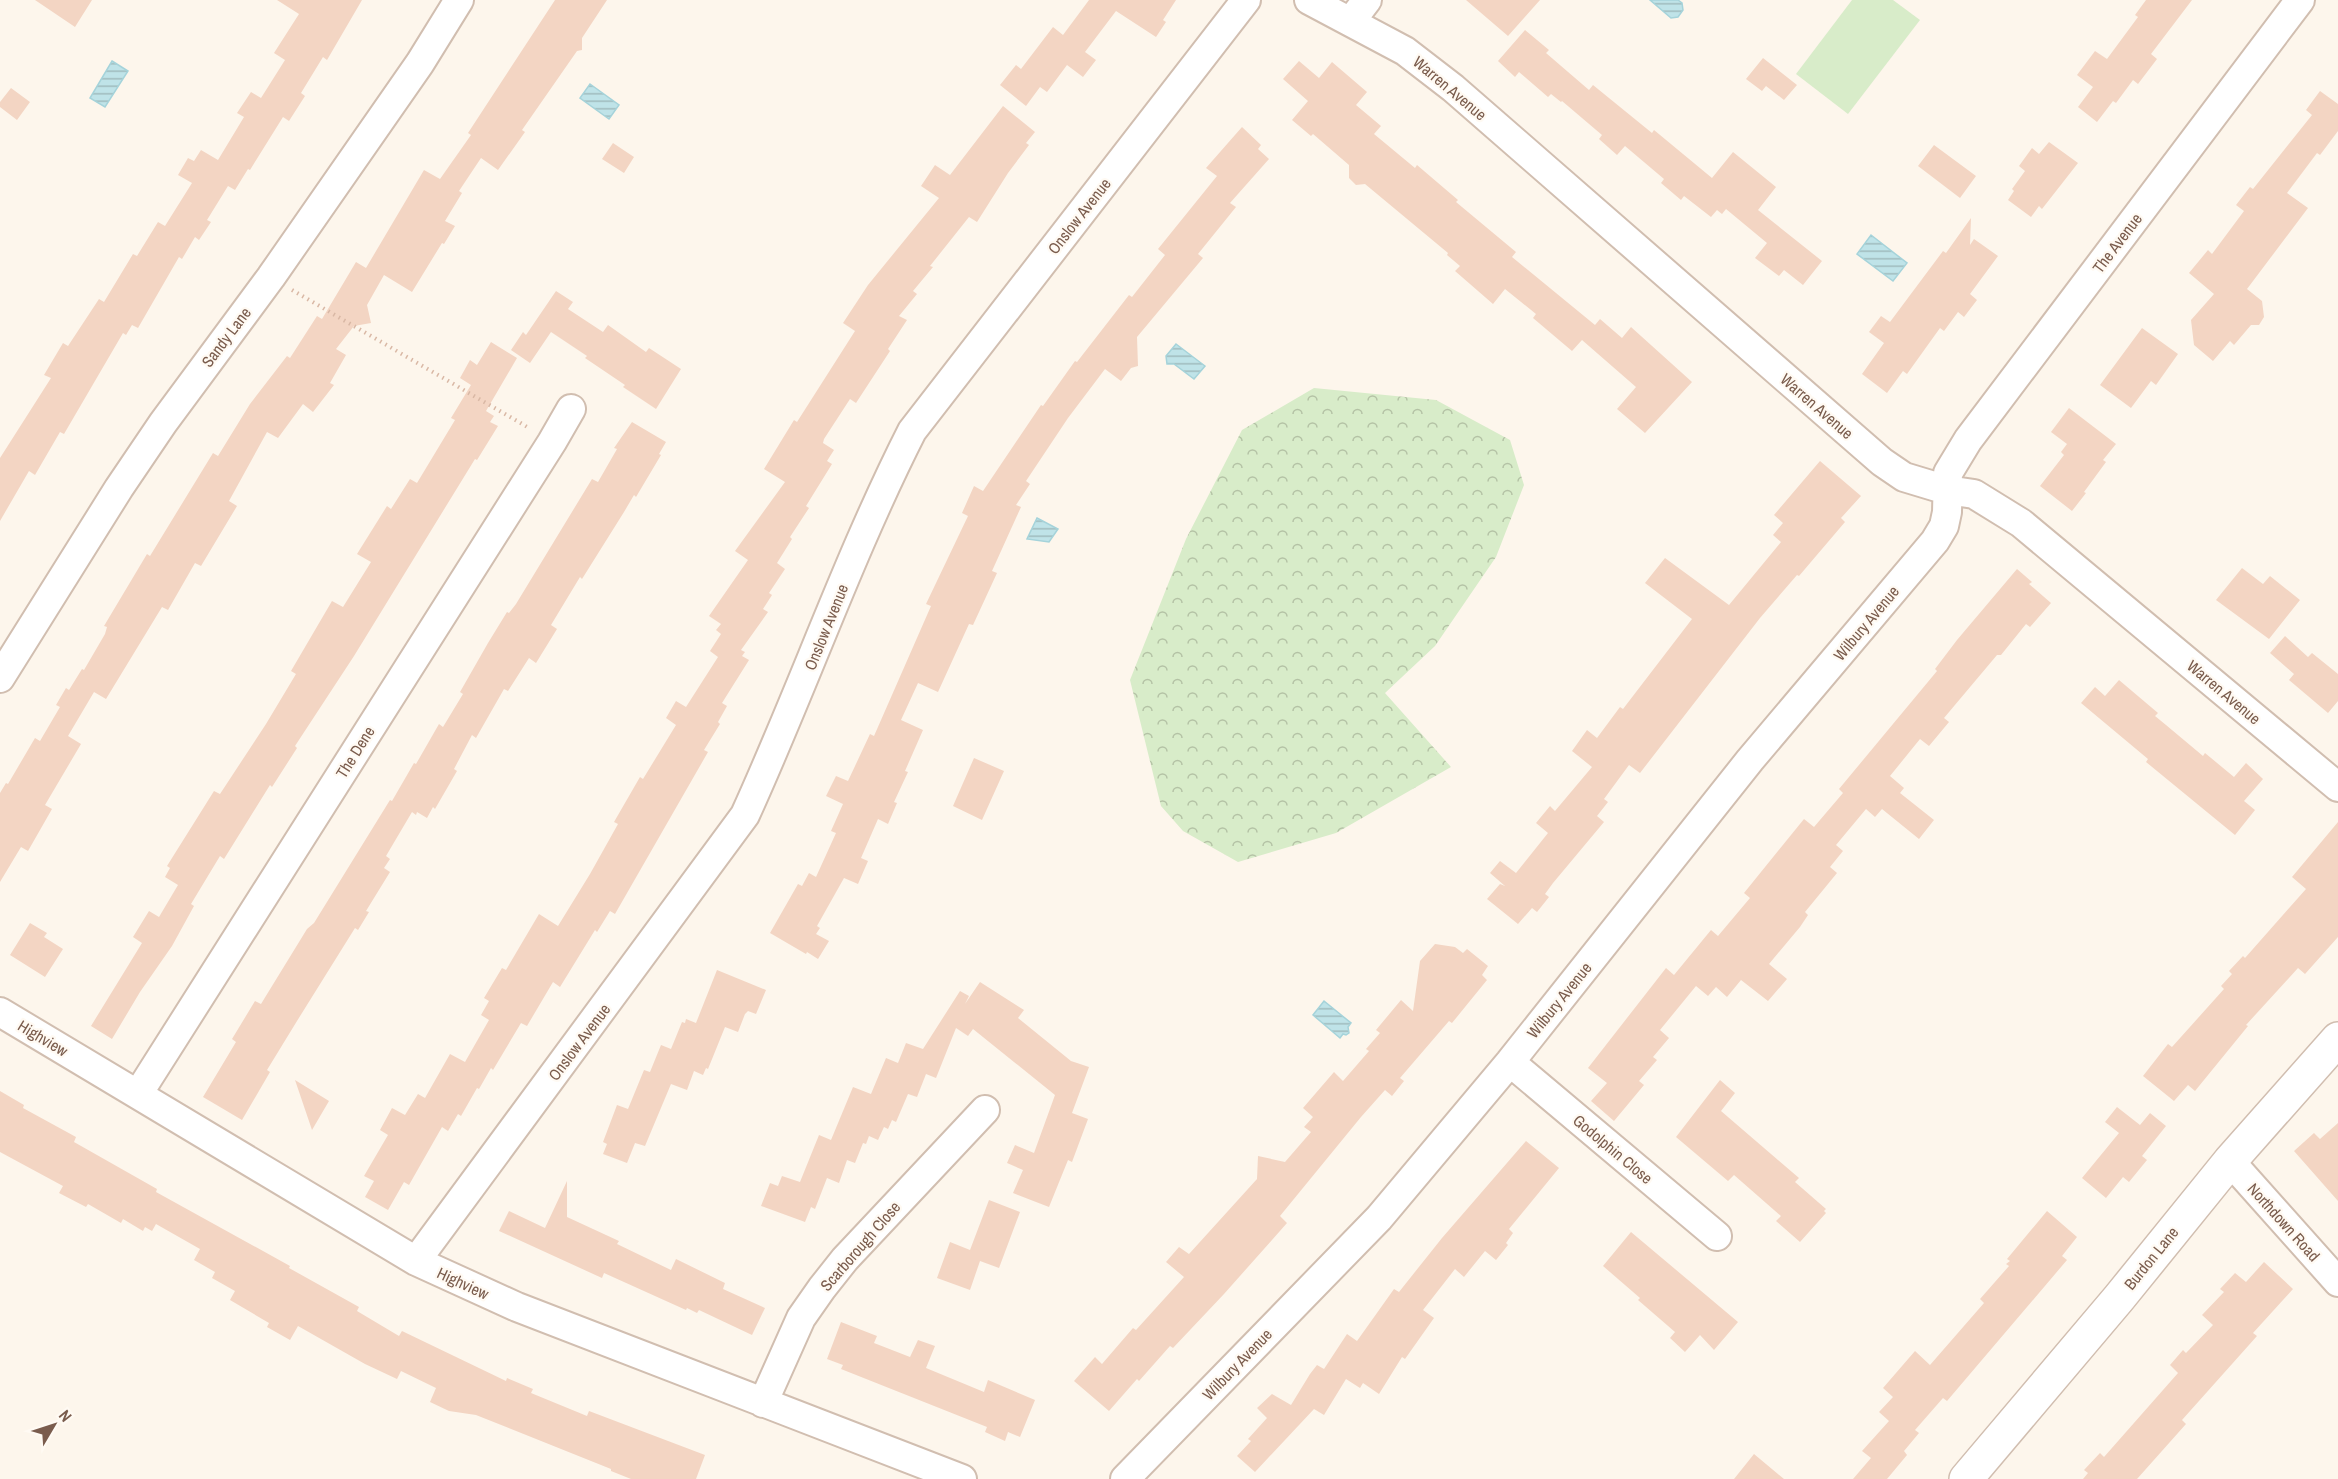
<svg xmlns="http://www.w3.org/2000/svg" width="2338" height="1479" font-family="'Archivo Narrow',sans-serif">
<defs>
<pattern id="forest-crowns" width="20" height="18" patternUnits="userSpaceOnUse" patternTransform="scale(1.5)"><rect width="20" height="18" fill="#d8ecc9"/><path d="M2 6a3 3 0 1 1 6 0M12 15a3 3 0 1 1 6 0" fill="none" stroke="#b4c2a5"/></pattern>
<pattern id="water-rules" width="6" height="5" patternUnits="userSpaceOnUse" patternTransform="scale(1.5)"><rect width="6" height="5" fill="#bfe3e8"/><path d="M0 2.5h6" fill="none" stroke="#a0bbbe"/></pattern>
</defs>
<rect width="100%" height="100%" fill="#fdf6ec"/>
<path fill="url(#forest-crowns)" d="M1314,388L1436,400L1510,440L1524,485L1496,557L1435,646L1385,693L1451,767L1336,833L1238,862L1183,831L1161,806L1130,680L1186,539L1242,430Z"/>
<path fill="#d8ecc9" d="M1852,0H1893L1920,20L1848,114L1796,74Z"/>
<path fill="url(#water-rules)" stroke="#a5d3da" stroke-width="1.5" d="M1650,0H1678L1682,3L1683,10L1678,17L1671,18Z
M112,61L128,71L105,107L90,98Z
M590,84L619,105L609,119L580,98Z
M1871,235L1907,263L1893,281L1857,254Z
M1176,344L1205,366L1194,379L1174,364H1167L1166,356Z
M1037,518L1058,529L1049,542L1027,539Z
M1324,1001L1351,1023L1348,1027L1349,1033L1346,1035L1343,1034L1340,1038L1313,1015Z"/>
<path fill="#f3d5c3" d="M35,0H92L75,27Z
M277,0H362L327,60L323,57L301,93L305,96L289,121L283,117L250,170L248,169L235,190L228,186L207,220L211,222L199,240L195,237L182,259L179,257L138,328L132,325L126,335L123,333L64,434L60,432L35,475L29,471L0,521V458L51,378L44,375L63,343L68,346L99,299L104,302L133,254L137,256L158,222L165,226L192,183L178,175L188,158L194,161L201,150L218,160L244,117L237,113L251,92L261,98L285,60L274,53L299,14Z
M555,0H607L582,38V50L577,51L522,130L525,132L498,170L481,158L459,191L462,193L445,221L455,226L444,244L442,243L412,292L384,275L367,305L371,323L354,326L336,349L346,355L330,383L334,385L313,412L303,404L278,438L267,432L229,501L237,506L201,566L195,563L168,610L162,607L106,699L94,692L68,736L81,744L45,805L52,809L28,851L21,847L0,882V793L6,783L8,784L35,738L40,741L60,707L56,705L66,688L69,690L82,669L84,670L105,634L107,627L104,626L147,554L150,556L213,453L218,456L250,404L287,356L290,358L317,316L322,319L356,262L366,268L424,170L440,179L471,135L468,133Z
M1089,0H1176L1163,20L1166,22L1156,37L1116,11L1085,52L1096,60L1083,77L1067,65L1047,92L1040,87L1026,106L1000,85L1016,65L1021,69L1053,27L1063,35Z
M1466,0H1540L1508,36Z
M2146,0H2192L2151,54L2157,59L2138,84L2133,80L2116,103L2113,101L2097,122L2078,107L2093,87L2077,75L2095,51L2107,59L2138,17L2135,15Z
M1525,30L1549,50L1546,53L1589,90L1593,85L1652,133L1654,130L1712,178L1733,152L1776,187L1758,210L1822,261L1803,285L1784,270L1779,276L1755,258L1767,243L1726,209L1722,214L1717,210L1711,217L1684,196L1681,200L1661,183L1664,179L1625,146L1617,155L1599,139L1602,135L1562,101L1561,102L1551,94L1548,97L1519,72L1515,77L1498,61Z
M1763,58L1797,85L1784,100L1766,86L1762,91L1746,79Z
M1299,61L1319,78L1332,62L1367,92L1356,105L1381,126L1374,134L1415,168L1417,165L1458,200L1456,202L1516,252L1512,257L1595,325L1600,319L1622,338L1631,327L1692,382L1645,433L1617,409L1636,387L1582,340L1572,351L1533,318L1536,314L1505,289L1493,304L1455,271L1460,266L1447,255L1448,253L1365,184L1356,185L1349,178V165L1313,134L1311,136L1292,120L1308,101L1283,79Z
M11,88L30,102L17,120L0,107V102Z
M2320,91L2338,104V131L2320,155L2317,153L2287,193L2308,208L2247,289L2262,301L2264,317L2259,325H2251L2234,345L2230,341L2213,361L2194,345L2191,320L2214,294L2189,273L2208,250L2212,254L2244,211L2236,205L2250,187L2253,189L2312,115L2306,110Z
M1003,106L1035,132L1026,143L1029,145L1008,173L977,222L969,217L930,266L933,267L913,291L917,294L899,316L907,320L888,349L890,351L856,403L850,399L824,439L823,443L834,450L827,461L832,464L806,506L809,508L790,537L792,539L777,563L785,569L769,593L772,595L763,609L768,612L741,650L745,652L742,656L749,660L722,703L727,706L718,722L720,724L704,750L708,752L615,914L610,911L597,932L595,930L560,987L553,982L527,1026L521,1023L493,1070L491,1068L479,1089L477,1088L461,1116L458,1114L448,1131L442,1127L409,1185L404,1182L388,1210L365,1197L374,1181L364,1176L388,1135L380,1130L392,1108L405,1115L418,1094L425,1098L450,1054L465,1062L489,1020L481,1015L489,1001L484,998L502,968L506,970L539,914L558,926L590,874L618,824L614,822L640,777L643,779L676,725L666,718L676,701L686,707L718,657L710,651L721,634L716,630L721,624L709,616L748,560L735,551L785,482L764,469L794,420L797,422L855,331L843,323L868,285L939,198L921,186L935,165L950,175Z
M1242,127L1261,145L1258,149L1269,159L1230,203L1236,207L1198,254L1203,258L1137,337L1138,366L1131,368L1121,381L1105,369L1068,418L1026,481L1030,484L1016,505L1021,507L992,571L997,573L973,625L969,624L938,692L918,683L901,720L923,730L905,771L908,772L894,802L897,803L888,824L878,819L861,858L868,861L858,884L844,878L817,926L820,928L816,934L829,941L818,959L807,952L806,954L770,933L798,884L802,886L809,873L816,877L836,833L831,831L843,804L826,796L836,776L848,781L870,734L874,736L931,606L926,604L968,516L962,513L974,486L983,491L1041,405L1043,406L1075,361L1077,362L1129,295L1132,297L1165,255L1158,249L1217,176L1206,168Z
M2049,142L2078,163L2042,209L2039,206L2031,217L2008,200L2014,191L2012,189L2025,171L2019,166L2032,148L2039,154Z
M613,143L634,157L624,173L602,159Z
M1934,145L1976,176L1960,198L1918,166Z
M1971,218L1970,245L1974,239L1998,256L1970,294L1977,300L1964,317L1958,312L1944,331L1940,328L1907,374L1903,371L1887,393L1862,374L1884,343L1869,332L1881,316L1890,322L1943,251L1946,253Z
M556,291L573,302L568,309L603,332L608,325L646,352L649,348L681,369L656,409L623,387L625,385L585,358L587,356L551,332L530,363L511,350L523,332L526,335Z
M2142,328L2178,354L2156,385L2151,381L2131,408L2100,385Z
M491,342L517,358L486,411L494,416L490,422L498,426L477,460L475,459L354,656L295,746L297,748L272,787L270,785L224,859L220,856L191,904L194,906L172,946L140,992L112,1039L91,1026L142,943L133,937L149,911L159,917L178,885L165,877L170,868L167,866L214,791L220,794L266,724L296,674L291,671L332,601L343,607L371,562L357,554L387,506L391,509L410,479L417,483L455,420L451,418L471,385L460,378L470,360L477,365Z
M2069,408L2116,444L2103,460L2106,462L2084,492L2086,493L2072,511L2040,486L2064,455L2061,452L2067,444L2051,432Z
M632,422L666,442L659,454L661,455L636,497L634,495L624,512L582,579L580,577L551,625L557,629L536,663L529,658L508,691L504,689L476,738L472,735L454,769L457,771L435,809L433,807L427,818L417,812L416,815L412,812L386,856L390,859L384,868L390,872L366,911L369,912L358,930L355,928L297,1021L267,1070L270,1072L242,1120L203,1097L236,1042L232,1039L255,1001L261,1004L307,929L314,923L390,800L392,801L414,763L416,764L439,724L443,727L463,694L460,692L488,643L507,612L509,613L516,604L592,479L598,482L617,449L614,448Z
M1820,461L1861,496L1841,518L1845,522L1799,576L1797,575L1760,618L1640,773L1629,765L1604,799L1608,802L1597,816L1604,822L1553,883L1545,894L1549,897L1537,912L1532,908L1518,924L1487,899L1500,884L1505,886L1490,873L1500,861L1516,873L1548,833L1536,823L1550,806L1555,811L1592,767L1572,751L1587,730L1597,738L1620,707L1623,709L1692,619L1645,583L1665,558L1729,605L1781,542L1773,535L1783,523L1774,515Z
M2242,568L2263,584L2270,576L2300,600L2269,639L2216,600Z
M2017,569L2032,582L2029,584L2051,603L2030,627L2026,624L2001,655H1997L1944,718L1949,722L1929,746L1920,739L1890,776L1904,788L1900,793L1934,820L1919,839L1882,809L1875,817L1866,809L1836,845L1843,851L1830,867L1837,873L1805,912L1808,915L1800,927L1769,964L1787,979L1768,1001L1741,980L1727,997L1716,987L1708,996L1696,986L1660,1030L1669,1038L1653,1057L1657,1060L1639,1081L1644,1085L1614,1121L1591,1101L1607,1083L1588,1068L1666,968L1674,975L1711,930L1718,936L1750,898L1744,893L1804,819L1814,827L1843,793L1839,789L1937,671L1935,669L1957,640Z
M2285,636L2308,657L2312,653L2338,674V701L2328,713L2289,680L2294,674L2270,653Z
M2119,680L2158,713L2155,716L2166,725L2203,756L2205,753L2234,777L2246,763L2263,779L2244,801L2255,810L2235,835L2146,762L2148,759L2081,703L2095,687L2105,696Z
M974,758L1004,771L982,820L953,806Z
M2338,822V937L2305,974L2298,968L2246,1025L2248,1026L2195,1091L2188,1085L2174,1101L2143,1076L2168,1044L2172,1047L2224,989L2221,986L2232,974L2229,971L2243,956L2245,958L2306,889L2292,877Z
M30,923L47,933L44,937L63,949L45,977L10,955Z
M1435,944L1455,947L1463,953L1467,949L1488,966L1482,975L1487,980L1452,1023L1449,1021L1400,1078L1404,1081L1392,1096L1385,1090L1361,1117L1280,1216L1287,1223L1224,1294L1173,1348L1170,1346L1139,1381L1137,1379L1109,1411L1074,1381L1095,1357L1102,1364L1133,1328L1136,1330L1184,1277L1166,1262L1179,1247L1189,1254L1257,1179L1258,1156L1285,1162L1311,1132L1304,1127L1313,1117L1303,1108L1334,1072L1343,1081L1369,1051L1366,1049L1380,1033L1376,1030L1401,1000L1413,1011L1420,961Z
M717,970L766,990L756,1014L748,1011L745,1014L738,1032L725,1027L708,1069L706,1068L703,1075L694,1071L687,1090L671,1084L645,1146L635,1143L627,1163L603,1154L607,1144L603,1142L617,1105L628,1109L644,1070L650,1072L661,1045L671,1049L682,1022L685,1023L686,1019L696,1023Z
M980,982L1024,1010L1018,1018L1071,1061L1089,1067L1072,1113L1088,1119L1072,1162L1068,1160L1049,1207L1013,1193L1023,1170L1007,1163L1015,1145L1034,1153L1055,1095L973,1029L968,1036L956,1028L936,1078L926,1074L917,1097L908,1094L896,1122L892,1120L888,1129L884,1127L878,1140L869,1136L866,1144L863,1143L855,1163L847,1160L839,1183L827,1178L815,1209L811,1207L805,1222L761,1206L770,1183L778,1186L782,1176L800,1182L819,1135L831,1140L853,1087L871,1094L886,1058L898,1063L906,1043L923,1049L960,991L969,996L965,1004Z
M295,1080L329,1101L312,1130Z
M1720,1080L1735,1093L1721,1111L1799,1178L1795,1182L1826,1209L1824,1211L1826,1213L1800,1242L1776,1221L1781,1216L1734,1175L1728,1181L1676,1137Z
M0,1091L24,1105L23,1108L76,1137L74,1142L157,1189L156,1192L290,1266L289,1268L359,1307L357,1311L399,1336L402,1331L506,1381L507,1378L533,1389L531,1393L587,1416L589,1411L705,1455L696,1479H631L611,1471V1469L476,1415L449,1411L430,1402L436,1388L401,1371L397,1379L365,1364L298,1326L290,1340L267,1327L269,1323L230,1300L235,1291L212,1278L215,1272L194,1260L200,1249L156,1224L152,1231L145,1227L143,1231L123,1219L121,1223L88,1204L86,1207L59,1193L63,1186L0,1152Z
M2117,1107L2140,1125L2150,1113L2166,1126L2142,1156L2147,1160L2129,1182L2123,1177L2106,1198L2082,1178L2119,1133L2105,1122Z
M2338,1123V1201L2294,1151L2314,1133L2320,1139Z
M1526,1141L1559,1168L1509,1229L1513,1233L1506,1243L1508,1245L1496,1260L1485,1251L1464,1277L1455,1269L1423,1310L1434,1318L1405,1359L1402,1357L1379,1394L1363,1383L1360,1388L1346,1379L1324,1415L1314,1409L1255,1472L1237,1456L1251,1441L1248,1439L1267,1418L1257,1408L1272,1394L1291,1405L1310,1374L1317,1365L1324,1369L1347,1334L1357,1341L1394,1289L1399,1292L1442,1238Z
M567,1181V1217L619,1241L617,1244L671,1270L676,1259L725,1283L723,1289L765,1308L752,1335L699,1310L697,1313L687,1308L686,1310L604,1273L602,1278L499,1231L509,1211L545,1228Z
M989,1200L1020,1212L999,1268L980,1261L970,1290L937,1278L950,1242L970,1250Z
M2047,1211L2077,1237L2062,1256L2067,1260L1947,1401L1943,1398L1915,1430L1919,1433L1904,1451L1907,1455L1887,1479H1853L1871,1458L1862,1451L1889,1421L1879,1412L1893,1397L1883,1388L1915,1351L1930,1365L1984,1303L1980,1299L2009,1266L2006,1264L2010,1261L2007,1259Z
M1631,1232L1738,1322L1714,1350L1700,1335L1685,1352L1670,1338L1675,1332L1638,1300L1640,1298L1603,1266Z
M2264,1262L2293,1289L2253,1333L2257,1336L2182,1420L2186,1424L2137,1479H2083L2088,1473L2084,1470L2100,1453L2104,1457L2178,1373L2170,1365L2183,1350L2186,1353L2213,1325L2202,1315L2224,1292L2220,1289L2235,1273L2246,1282Z
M841,1322L877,1336L874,1343L910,1357L918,1340L935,1346L926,1368L984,1392L988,1380L1035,1400L1020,1437L1008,1432L1005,1441L985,1432L987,1427L841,1369L843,1365L827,1359Z
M1754,1454L1784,1479H1734Z"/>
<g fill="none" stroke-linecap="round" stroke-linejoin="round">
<g stroke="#d1beb0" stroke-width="32">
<path id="minor" d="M1309,0L1405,51L1453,88L1882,462L1904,477L1947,490L1974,494L2021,523L2338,787
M1351,21L1367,0
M0,678L119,488L163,423L271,277L420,63L459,0
M0,1012L416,1261L517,1307L962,1479
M1510,1062L1717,1236
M138,1094L552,442L571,409
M2230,1161L2338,1282
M416,1261L745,815C803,688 849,555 912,431L1246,0
M763,1403L801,1318L822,1288L845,1259L985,1110
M1125,1479L1379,1218L1510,1062L1750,760L1935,541L1944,526L1947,512L1948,473L1968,440L2300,0"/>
</g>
<g stroke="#d1beb0" stroke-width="36">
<path id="tertiary" d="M1966,1479L2119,1298L2230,1161L2338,1039"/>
</g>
<path stroke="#d9b8a5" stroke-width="4" stroke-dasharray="1.5 4.5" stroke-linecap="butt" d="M292,290L529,428"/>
<use href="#minor" stroke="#fff" stroke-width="28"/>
<use href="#tertiary" stroke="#fff" stroke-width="33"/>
</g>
<g text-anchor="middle" stroke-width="4.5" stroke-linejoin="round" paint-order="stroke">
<g font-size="16" fill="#7a5c4d" stroke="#fffaf3">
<text transform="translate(1450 88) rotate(40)" y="6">Warren Avenue</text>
<text transform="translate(1079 216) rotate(-52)" y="6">Onslow Avenue</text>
<text transform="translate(2117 243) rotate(-53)" y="6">The Avenue</text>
<text transform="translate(226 337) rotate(-53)" y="6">Sandy Lane</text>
<text transform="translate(1817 406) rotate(41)" y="6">Warren Avenue</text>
<text transform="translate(1866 623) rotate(-50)" y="6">Wilbury Avenue</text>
<text transform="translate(826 627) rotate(-68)" y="6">Onslow Avenue</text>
<text transform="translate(2224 692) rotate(40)" y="6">Warren Avenue</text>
<text transform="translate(355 752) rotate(-58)" y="6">The Dene</text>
<text transform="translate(1559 1000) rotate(-51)" y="6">Wilbury Avenue</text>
<text transform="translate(43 1038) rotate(31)" y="6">Highview</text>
<text transform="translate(579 1042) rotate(-53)" y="6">Onslow Avenue</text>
<text transform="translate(1613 1149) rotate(40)" y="6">Godolphin Close</text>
<text transform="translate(2284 1222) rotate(48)" y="6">Northdown Road</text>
<text transform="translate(860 1246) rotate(-49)" y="6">Scarborough Close</text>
<text transform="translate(2151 1258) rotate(-51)" y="6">Burdon Lane</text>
<text transform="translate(463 1283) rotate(25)" y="6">Highview</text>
<text transform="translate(1237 1364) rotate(-46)" y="6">Wilbury Avenue</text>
</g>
</g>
<g transform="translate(54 1425) rotate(51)" stroke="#fffaf3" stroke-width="4.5" paint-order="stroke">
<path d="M0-4.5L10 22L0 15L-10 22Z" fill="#7a5c4d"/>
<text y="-9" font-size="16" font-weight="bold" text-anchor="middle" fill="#7a5c4d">N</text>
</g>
</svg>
